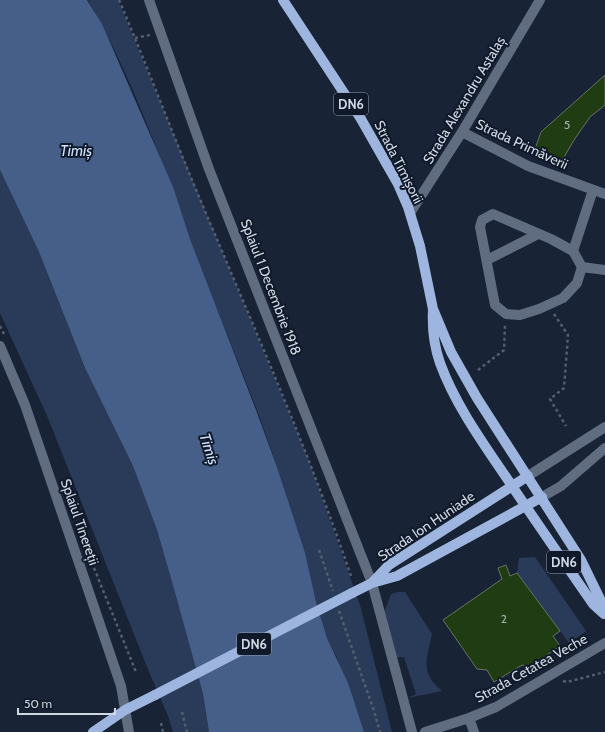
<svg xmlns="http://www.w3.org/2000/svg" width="605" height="732" font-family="Cabin,sans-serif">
<rect width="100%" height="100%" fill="#182335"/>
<path fill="#293b59" d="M88,0H118L309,461L360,605L392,732H364L337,658L327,638C309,582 296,523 277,467C252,390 218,316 190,239C161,158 131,75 88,0Z
M0,170L39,252L85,368L133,466L157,530L172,582L203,694L209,732H173L168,716L147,667L48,418L0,313Z
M535,557L586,631L569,643L517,573L519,558Z
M398,592H405L432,634C427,659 419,672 442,691L408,698L416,694L404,657L394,658L383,616L391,594Z"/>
<path fill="#465f89" d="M0,0H87L102,24L173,187L190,239L256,410L277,467L305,553L316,602L327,638L348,683L364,732H209L203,694L172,582L157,530L133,466L85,368L39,252L0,170Z"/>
<path fill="#203c13" stroke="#667560" d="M605,75V105L590,117L574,140L560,164L534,152L541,132Z
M506,565L510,576L517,573L560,631L553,636L560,646L547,655L540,666L533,668L522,665L494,682L487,670L477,669L443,620L502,579L498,568Z"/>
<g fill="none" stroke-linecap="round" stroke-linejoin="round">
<path stroke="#545e6e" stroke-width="2.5" stroke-dasharray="3 3" stroke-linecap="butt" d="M119,0C149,70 175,141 205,211C256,332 309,452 351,576
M135,38L150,35
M554,314L568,335L564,388L550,399L566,426
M0,326L5,336
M478,370L504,350L505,325
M319,550L333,591
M94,568L136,672
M339,611L374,711L380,732
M563,681L567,682L605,672
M182,712L187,732
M161,723L163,732"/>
<path stroke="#606c7f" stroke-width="10" d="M149,0L209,169L372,583L412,732
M462,132L528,166L605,194
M410,213L462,132L540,0
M493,214L551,239L573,251L582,267L577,283L563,298L539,309L520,315L506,314L495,305L480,227L482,220Z
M573,251L593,190
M487,260L538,234
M582,267L605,270
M0,346L25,405L121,686L129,732
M528,476L605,427
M542,497L561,486L605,448
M469,718L474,732
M425,732L469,718L496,707L605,643"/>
<path stroke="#9eb6df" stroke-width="10" d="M283,0L361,119L398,184L408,207L420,246L433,309L451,352L477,398L581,560L600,599L605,612
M433,309C432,327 434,346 440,363C456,407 486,447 512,486C539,526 566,565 593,604L604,614
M372,583L389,565L528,476
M352,593L372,583L397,576L542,497
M93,732L125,710L155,695"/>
<path stroke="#9eb6df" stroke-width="10" d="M155,695L352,593"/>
</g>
<g text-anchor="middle" stroke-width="4" stroke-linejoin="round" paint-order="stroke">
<g font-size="12" fill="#a4b1b0">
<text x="567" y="129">5</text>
<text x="504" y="623">2</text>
</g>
<g fill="#0f192a" stroke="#969fac" stroke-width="1">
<rect x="334" y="93" width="34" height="22" rx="3"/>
<rect x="547" y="551" width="34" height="22" rx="3"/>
<rect x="237" y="633" width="34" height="22" rx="3"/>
</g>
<g font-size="13" font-weight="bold" fill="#d0d8e4">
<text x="351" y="109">DN6</text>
<text x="564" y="567">DN6</text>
<text x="254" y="649">DN6</text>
</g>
<g font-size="14" fill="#d0d8e4" stroke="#0f192a">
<text transform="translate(464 100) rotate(-59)" y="5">Strada Alexandru Astalaș</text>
<text transform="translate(522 144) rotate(25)" y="5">Strada Primăverii</text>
<text transform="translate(399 162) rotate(63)" y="5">Strada Timișorii</text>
<text transform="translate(271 287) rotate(69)" y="5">Splaiul 1 Decembrie 1918</text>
<text transform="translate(80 522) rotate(71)" y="5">Splaiul Tinereții</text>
<text transform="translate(426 526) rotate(-34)" y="5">Strada Ion Huniade</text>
<text transform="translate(531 668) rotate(-29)" y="5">Strada Cetatea Veche</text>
</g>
<g font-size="15" font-style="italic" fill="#d1e2fe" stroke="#0f192a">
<text x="76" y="156">Timiș</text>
<text transform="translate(209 449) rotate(72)" y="5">Timiș</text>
</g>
</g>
<path d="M18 708v6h97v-6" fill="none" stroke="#d0d8e4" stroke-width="2"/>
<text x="24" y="708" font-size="12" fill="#d0d8e4" stroke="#0f192a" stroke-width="3" paint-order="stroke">50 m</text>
</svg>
